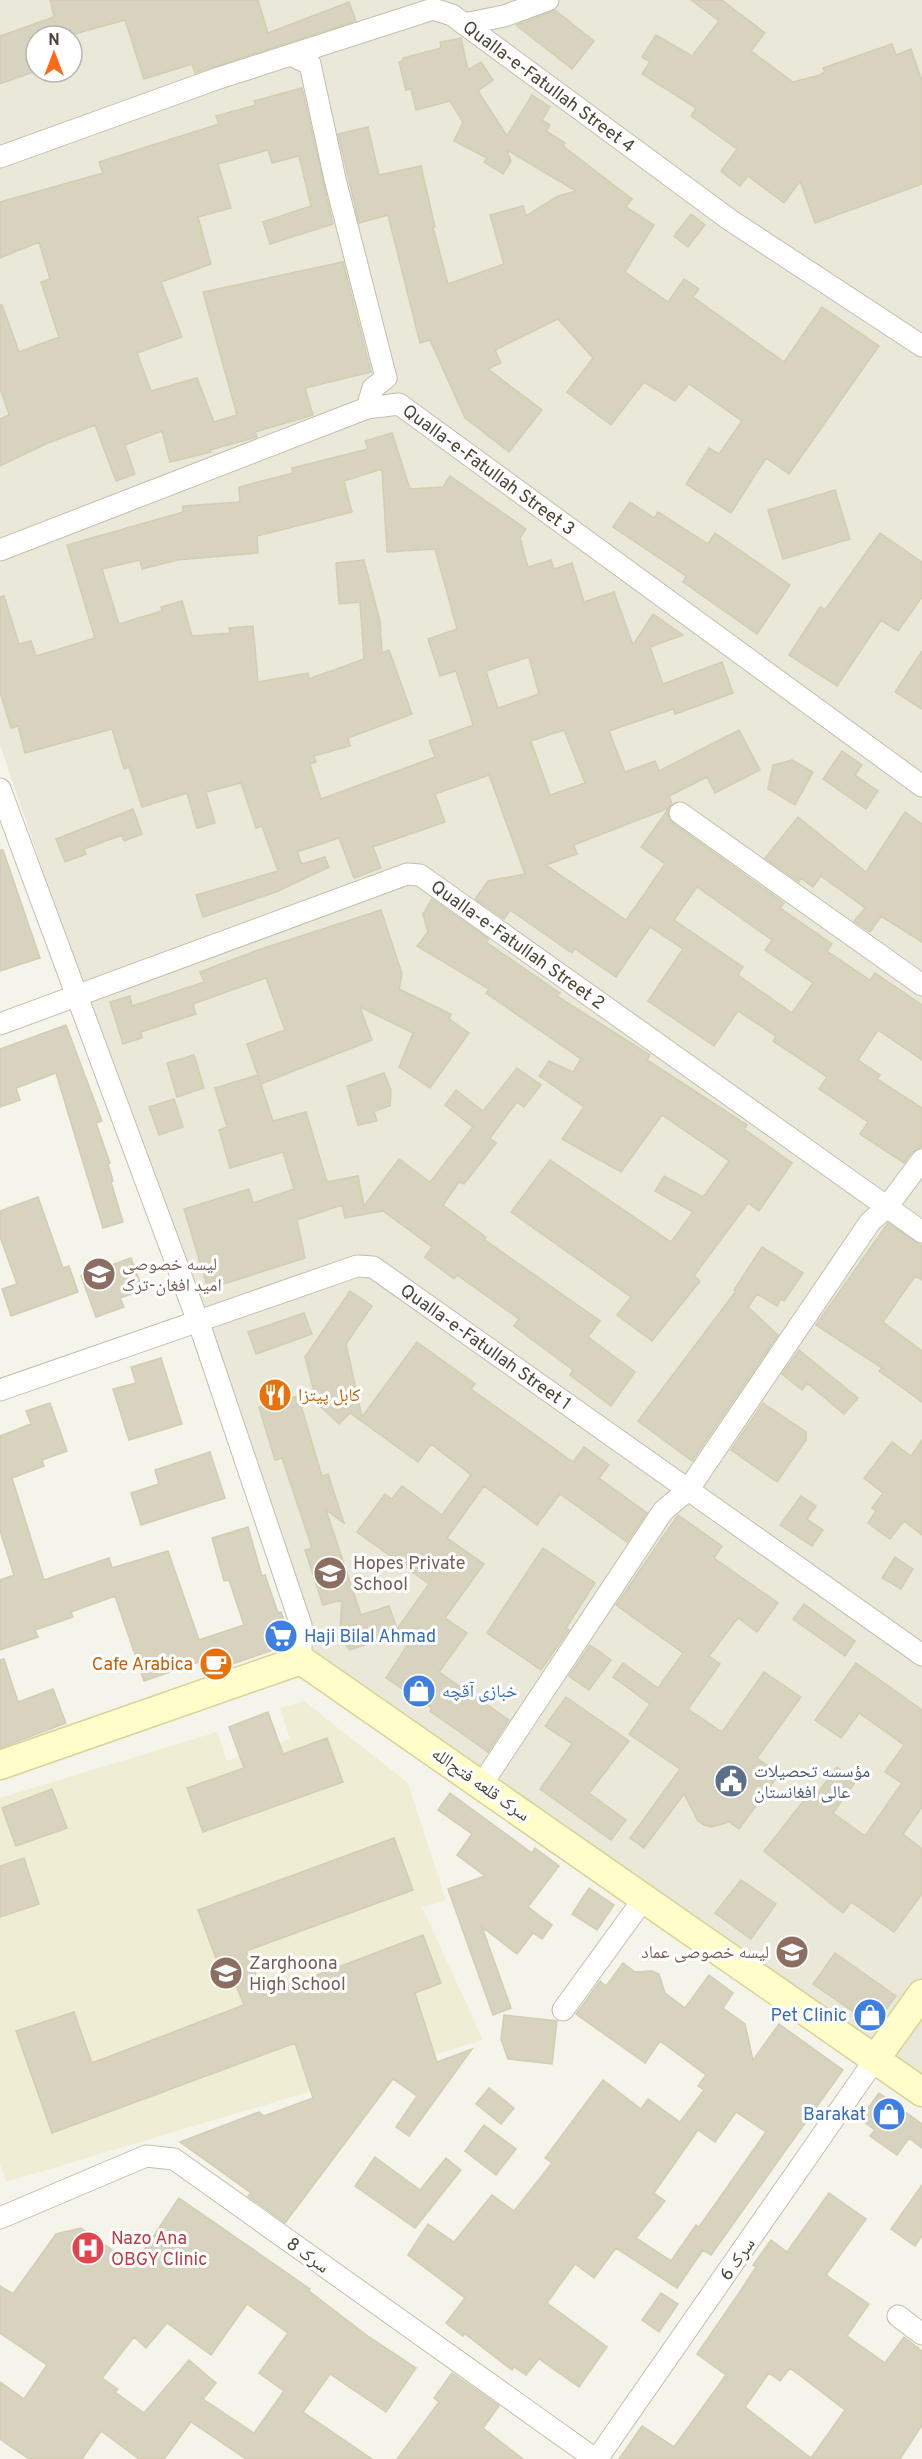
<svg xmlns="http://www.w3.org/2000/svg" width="922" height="2459" font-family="Overpass,'Noto Naskh Arabic',sans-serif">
<rect width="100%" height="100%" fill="#f5f4ea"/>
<path fill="#eae8d8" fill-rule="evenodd" d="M0,0H922V2095L301,1660L230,1418L0,745ZM36,36H72V72H36Z"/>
<path fill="#efedd3" d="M304,1701L408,1783L446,1901L422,1907L483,2040L6,2182L0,2164V1798L217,1732L227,1761L290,1739L280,1708Z"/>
<path fill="#d8d3be" stroke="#d3cdb1" stroke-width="1.5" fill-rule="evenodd" d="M50,0H258L268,33L349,2L356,21L195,73L192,64L144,79L125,20L67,36H36V71L0,84V36L54,17Z
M691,0H722L765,33L751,51L793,82L820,75L825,72L823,68L892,44L896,55L911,49L922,81V184L815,223L800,181L784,203L748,176L740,186L721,171L737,149L691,116L696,108L642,74L650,62L642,57L656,35L692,56L719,21Z
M555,10L594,41L572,69L516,25Z
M461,38L468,70L481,62L493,80L478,91L507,136L532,95L550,107L542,120L550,125L546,131L565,143L563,146L632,199L626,207L654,225L625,272L668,302L684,279L699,289L693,297L784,362L822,307L879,346L789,474L766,458L731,513L686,484L709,448L719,454L742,421L689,384L675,401L644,382L611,425L567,392L593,358L558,319L495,350L501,363L488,369L542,410L509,452L465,418L430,340L420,343L388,215L359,223L338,134L368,127L379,175L421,166L435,227H433L448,284L504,264L490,215L523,206L526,216L558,196L576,191L507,150L511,161L503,174L484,162L487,158L454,141L463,122L450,101L416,110L411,89L406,90L399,62L403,61V58L441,48L440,42Z
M302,88L333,224L270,244L263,222L311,206L299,156L272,163L268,150L218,164L231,208L198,217L211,264L161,282L182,337L137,353L151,391L197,378L214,422L237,415L203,292L343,262L371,372L305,388L313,415L255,432L257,437L210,450L211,452L170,462L162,431L125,445L135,474L116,481L95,425L48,443L0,466V419L9,415L0,388V305H2L19,352L59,337L41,282L50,279L39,242L0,258V202L103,173L99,162L219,124L216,116L256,105L254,101Z
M691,214L705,225L688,247L674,236Z
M392,433L410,489L443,487L450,476L526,529L520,538L528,567L551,560L554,569L572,563L584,602L614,592L633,645L653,614L683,635L650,647L663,684L722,662L733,693L675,714L673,709L609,731L625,772L655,761L659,771L739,730L760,770L715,793L707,777L669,796L672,804L669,808L574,845L577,854L546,865L626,920L665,864L641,847L669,808L668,818L673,823L784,903L780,908L832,944L827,951L870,980L875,973L922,1005V1060L878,1030L858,1060L880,1075L877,1079L922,1108V1147L912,1152L904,1163L860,1134L868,1122L819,1089L827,1077L773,1041L776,1036L738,1011L714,1046L648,1001L683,949L650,927L616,977L575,949L572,953L510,910L504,919L475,899L488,881L525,874L489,775L435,794L445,822L373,847L381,868L354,878L339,838L297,852L302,864L325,857L329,867L276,892L203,917L196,895L278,871L262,826L256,828L241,783L206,792L215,823L197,828L187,793L142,807L129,767L124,769L112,729L25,753L18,726L11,728L0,692V597L4,596L19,644L31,641L36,656L95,638L67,545L183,512V506L240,502L239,487L293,473L292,468L368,449L365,441ZM382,469L387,552L435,549L457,629L428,639L440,676L456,671L473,725L429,741L435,757L321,799L310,764L316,762L314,756L350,746L348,738L412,714L389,650L382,653L380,621L364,560L336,563L339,604L360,602L364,659L309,679L308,673L258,682L253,626L229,628L230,633L192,636L182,601L161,607L162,611L119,624L102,569L140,560L142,569L177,560L258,553L257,536L352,512L344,481ZM529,657L539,694L498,708L486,671ZM564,730L585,783L550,795L531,741ZM697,887L772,940L765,950L813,983L792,1013L738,975L743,967L674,920Z
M835,490L850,539L783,559L768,510Z
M630,502L654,518L658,512L708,544L715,533L790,585L757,634L683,582L686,576L613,527Z
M880,533L922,562V597L898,631L881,620L837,686L789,655L820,607L825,610Z
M922,651V709L895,692Z
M842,751L862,765L855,775L878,791L866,809L823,779Z
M792,760L813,772L795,805L768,789L773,765Z
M133,809L142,834L124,841L122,835L84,849L86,854L65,862L56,839Z
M905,812L922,824V942L881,916L870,932L854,921L865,908L821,876L813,887L801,878L799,882L765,858L798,817L866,872Z
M0,850H3L40,958L0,971Z
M432,899L489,939L486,942L560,993L557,996L650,1055L647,1060L747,1125L744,1129L792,1163L759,1211L748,1203L694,1276L700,1281L652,1341L617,1315L631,1297L511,1212L550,1160L671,1242L693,1212L655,1191L664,1176L703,1197L729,1161L662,1115L621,1172L562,1139L584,1107L539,1076L549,1061L573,1072L581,1059L486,993L489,989L417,946L428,932L423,914Z
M381,910L402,974L399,989L451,1014L449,1019L469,1033L430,1088L399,1067L413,1033L360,1007L372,1040L261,1084L247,1044L285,1030L266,978L193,1004L196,1014L141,1032L142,1038L123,1044L110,1002L130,996L132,1006L204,982L200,972L258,950Z
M66,1025L102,1121L96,1123L110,1163L108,1164L113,1181L111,1182L123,1222L103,1228L56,1073L16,1088L20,1100L0,1107V1049Z
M194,1055L204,1088L177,1097L167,1063Z
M517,1068L541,1085L524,1107L517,1102L490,1138L496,1143L464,1184L459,1182L443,1205L486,1237L485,1240L600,1321L588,1337L635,1372L611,1406L570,1375L573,1370L514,1326L519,1319L457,1275L454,1279L425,1257L432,1247L383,1211L345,1218L342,1205L297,1220L305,1258L208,1289L184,1209L249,1189L253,1203L294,1189L283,1152L230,1168L219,1130L227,1127L215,1088L258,1075L273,1121L306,1112L327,1182L358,1176L364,1206L399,1159L430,1182L473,1127L445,1105L456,1090L483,1111Z
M384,1073L391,1090L390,1106L374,1111L377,1121L358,1125L347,1086Z
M174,1099L183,1127L159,1135L149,1107Z
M38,1197L63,1268L69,1266L78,1292L11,1316L2,1289L17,1284L0,1237V1211Z
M888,1223L922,1246V1280L915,1276L883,1322L922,1351V1402L879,1371L882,1368L816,1325Z
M762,1247L803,1273L784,1301L781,1299L777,1306L757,1294L748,1307L778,1335L692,1461L638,1421L736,1291L734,1290Z
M131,1258L143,1290L120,1298L124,1307L96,1317L81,1276Z
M350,1291L372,1306L346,1344L362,1417L417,1342L475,1384L471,1389L573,1462L584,1447L609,1465L599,1478L647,1513L627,1542L560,1494L537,1525L484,1486L447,1538L484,1564L445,1618L467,1633L439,1672L509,1720L488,1752L430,1711L432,1708L386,1678L419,1627L350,1650L345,1644L340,1630L342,1600L323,1605L305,1550L312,1548L282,1458L275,1460L259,1407L298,1396L322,1476L328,1474L344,1523L326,1510L361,1615L389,1606L397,1629L429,1584L357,1532L385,1494L392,1499L402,1486L442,1515L471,1475L431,1444L418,1462L350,1413L339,1424L307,1393L314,1391L305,1357Z
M304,1313L312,1334L256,1354L248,1332Z
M799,1350L858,1398L844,1414L807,1383L802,1390L782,1374Z
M161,1358L182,1424L129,1440L113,1389L136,1383L131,1367Z
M50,1403L67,1451L42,1460L44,1466L12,1478L44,1580L109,1558L112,1568L168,1551L199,1640L244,1625L229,1580L224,1581L212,1538L248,1527L262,1576L265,1575L278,1613L281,1612L288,1632V1645L232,1664L228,1652L144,1681L115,1596L71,1612L73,1617L35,1630L38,1637L0,1650V1580L14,1575L0,1531V1436L31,1424L26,1411Z
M763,1403L806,1432V1440L777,1482L731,1450Z
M922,1440V1535L904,1521L890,1539L868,1523L876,1511L872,1508L883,1493L864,1478L892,1442L911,1456Z
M210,1452L225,1498L141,1525L131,1493L159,1484L155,1470Z
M801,1496L816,1506L807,1519L823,1530L812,1546L780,1525Z
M678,1515L722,1546L714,1558L778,1603L757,1632L738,1618L709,1656L720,1664L688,1709L722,1732L764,1672L801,1697L757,1758L779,1774L739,1829L729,1822L712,1827L704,1825L698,1821L684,1794L644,1848L630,1838L680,1769L629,1734L650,1704L613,1677L623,1663L658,1688L683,1653L616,1605Z
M543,1548L595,1583L566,1628L569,1630L541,1670L487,1633Z
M895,1557L913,1569L901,1589L882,1578Z
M804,1604L855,1641L845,1656L793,1619Z
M590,1645L611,1660L589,1690L569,1676Z
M4,1659L18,1702L53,1689L66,1723L0,1748V1660Z
M856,1663L922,1710V1807L903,1834L922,1849V1894L894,1932L851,1902L843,1913L764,1851L809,1794L814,1798L837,1767L856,1781L833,1813L865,1836L902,1783L885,1772L904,1745L859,1713L841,1738L815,1720Z
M566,1697L629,1741L589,1793L626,1820L611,1840L540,1789L572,1744L545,1726Z
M268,1712L283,1754L327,1738L343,1782L203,1832L187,1788L244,1768L229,1727Z
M52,1789L67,1828L16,1846L2,1808Z
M450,1793L532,1853L535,1848L559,1866L528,1907L552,1925L542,1939L533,1933L517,1954L482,1927L511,2008L493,2015L448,1889L485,1876L457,1855L472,1834L438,1810Z
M394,1838L413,1890L246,1951L264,1995L423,1935L441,1983L415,1993L437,2062L472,2049L409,2136L396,2127L417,2096L393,2079L285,2223L248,2196L251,2193L180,2142L259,2112L264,2116L313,2098L295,2043L52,2133L16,2031L74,2012L92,2063L244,2005L225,1958L217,1961L198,1910Z
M24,1858L39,1904L0,1917V1866Z
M741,1880L776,1904L751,1939L715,1913Z
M589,1888L614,1905L597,1930L572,1914Z
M835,1953L896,1996L874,2026L813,1984Z
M623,1963L635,1972L652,1971L659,1974L665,1993L685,2008L709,1975L733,1993L723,2008L745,2024L753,2060L779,2024L843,2070L711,2255L703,2250L677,2288L616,2248L594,2278L575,2264L547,2303L607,2347L579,2387L539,2359L526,2375L514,2367L512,2370L465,2334L463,2336L446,2323L465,2298L408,2255L428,2224L454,2242L492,2195L514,2211L552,2163L545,2158L603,2080L641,2109L648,2099L680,2122L704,2090L698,2086L706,2075L660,2041L645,2063L576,2014L600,1981L606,1986ZM736,2112L766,2132L699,2227L696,2225L671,2261L636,2238L665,2201L654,2193L698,2130L715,2142Z
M504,2015L557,2021L552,2064L508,2059L501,2039Z
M489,2088L514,2108L501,2124L476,2104Z
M879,2093L922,2124V2148L909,2138L897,2155L870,2136L875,2130L860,2119Z
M484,2125L516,2149L496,2175L465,2151Z
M375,2157L420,2190L446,2158L461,2170L415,2228L355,2186Z
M922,2185V2236L915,2246L891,2229Z
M829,2193L866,2219L826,2275L869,2304L847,2336L885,2363L904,2337L922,2351V2425L900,2459H619L642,2426L674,2447L726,2375L697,2354L739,2293L756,2267L753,2265L771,2240L787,2252ZM790,2368L845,2410L811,2458L745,2407L769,2373L780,2381Z
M179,2198L310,2289L309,2291L369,2337L416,2368L386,2412L330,2374L303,2412L372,2459H246L191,2422L164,2459H139L101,2431L82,2459H29L0,2439V2382L24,2399L47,2365L0,2333V2286L13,2294L56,2234L81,2228L134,2265ZM247,2304L288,2333L259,2373L284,2391L254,2433L203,2399L216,2383L189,2360L144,2413L115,2392L118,2389L102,2378L134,2337L146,2348L167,2323L211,2355Z
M661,2293L678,2304L659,2332L642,2320Z
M452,2373L499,2406L483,2428L523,2459H397L439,2402L434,2398Z"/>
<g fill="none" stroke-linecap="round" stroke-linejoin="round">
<g stroke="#c2bfac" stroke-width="23">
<g id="street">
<path d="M464,24L504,16L548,0"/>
<path d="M291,55L310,64L335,179L386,378L373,388L367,408"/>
<path id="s1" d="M0,157L216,79L433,9L452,15L730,220L922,346"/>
<path id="s2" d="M0,550L367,408L399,404L922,786"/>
<path d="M0,789L203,1335L301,1625V1660"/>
<path d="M680,813L922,985"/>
<path id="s3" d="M0,1024L407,874L420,875L922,1232"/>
<path id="s4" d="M0,1390L357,1266L373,1267L922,1655"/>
<path d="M482,1784L663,1511L688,1490L870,1222L887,1207L922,1160"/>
<path d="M563,2010L645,1897"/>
<path d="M0,2218L146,2156L174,2159L595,2459"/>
<path d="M898,2316L922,2334"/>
<path d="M597,2459L876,2058"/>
</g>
</g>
<g stroke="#d7d398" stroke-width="31">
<path id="secondary" d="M0,1765L301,1660L922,2092
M876,2058L922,1994"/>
</g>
<use href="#street" stroke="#fff" stroke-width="21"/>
<use href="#secondary" stroke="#fffdca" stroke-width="28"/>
</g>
<defs>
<g id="school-disc" transform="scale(1.725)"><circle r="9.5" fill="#8d6e63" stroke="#fff"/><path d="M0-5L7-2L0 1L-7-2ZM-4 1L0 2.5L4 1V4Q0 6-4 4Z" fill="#fff"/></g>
<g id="restaurant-disc" transform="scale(1.725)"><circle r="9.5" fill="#e8710a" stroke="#fff"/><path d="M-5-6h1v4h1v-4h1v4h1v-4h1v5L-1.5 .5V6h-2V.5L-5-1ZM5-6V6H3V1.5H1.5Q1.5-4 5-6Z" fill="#fff"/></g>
<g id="supermarket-disc" transform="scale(1.725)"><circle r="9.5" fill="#3f7fe0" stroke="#fff"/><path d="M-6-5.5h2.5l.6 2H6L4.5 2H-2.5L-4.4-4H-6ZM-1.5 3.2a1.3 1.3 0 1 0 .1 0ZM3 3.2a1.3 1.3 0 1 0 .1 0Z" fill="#fff"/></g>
<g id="cafe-disc" transform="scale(1.725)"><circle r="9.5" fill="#e8710a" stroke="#fff"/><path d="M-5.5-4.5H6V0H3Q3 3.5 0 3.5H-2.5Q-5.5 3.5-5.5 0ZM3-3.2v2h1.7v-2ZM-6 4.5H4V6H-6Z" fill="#fff"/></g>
<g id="shop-disc" transform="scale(1.725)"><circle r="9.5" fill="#3f7fe0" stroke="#fff"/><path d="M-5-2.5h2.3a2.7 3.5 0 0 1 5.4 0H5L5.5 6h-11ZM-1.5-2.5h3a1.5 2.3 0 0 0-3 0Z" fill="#fff"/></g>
<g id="civic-disc" transform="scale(1.725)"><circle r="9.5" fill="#5c6f8a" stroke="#fff"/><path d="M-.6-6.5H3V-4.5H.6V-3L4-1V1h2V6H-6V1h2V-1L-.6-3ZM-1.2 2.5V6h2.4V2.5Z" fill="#fff"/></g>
<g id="hospital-disc" transform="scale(1.725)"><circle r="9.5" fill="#e0444e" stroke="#fff"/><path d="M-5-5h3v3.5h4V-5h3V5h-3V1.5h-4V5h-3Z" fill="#fff"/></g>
</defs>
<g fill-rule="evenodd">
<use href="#school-disc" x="99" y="1274"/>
<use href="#restaurant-disc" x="275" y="1395"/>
<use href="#school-disc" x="330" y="1573"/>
<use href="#supermarket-disc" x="281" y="1636"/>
<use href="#cafe-disc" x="216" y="1664"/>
<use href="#shop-disc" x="419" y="1691"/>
<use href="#civic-disc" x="731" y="1781"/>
<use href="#school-disc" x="792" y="1952"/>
<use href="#school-disc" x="226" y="1973"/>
<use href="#shop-disc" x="870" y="2015"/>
<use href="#shop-disc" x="889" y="2114"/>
<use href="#hospital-disc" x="88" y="2248"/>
</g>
<g text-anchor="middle" stroke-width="6" stroke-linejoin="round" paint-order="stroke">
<g font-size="18" fill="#4a4637" stroke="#fff">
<text dy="6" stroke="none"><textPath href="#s1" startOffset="598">Qualla-e-Fatullah Street 4</textPath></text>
<text dy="6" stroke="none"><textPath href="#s2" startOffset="537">Qualla-e-Fatullah Street 3</textPath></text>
<text dy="6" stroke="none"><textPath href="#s3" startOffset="567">Qualla-e-Fatullah Street 2</textPath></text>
<text dy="6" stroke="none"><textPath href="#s4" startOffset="532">Qualla-e-Fatullah Street 1</textPath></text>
<text transform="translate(481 1784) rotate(35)" y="6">سرک قلعه فتح‌الله</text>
<text transform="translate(308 2255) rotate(36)" y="6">سرک 8</text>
<text transform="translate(737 2259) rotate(-55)" y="6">سرک 6</text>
</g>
<g font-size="18" fill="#785e54" stroke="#fff" text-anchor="start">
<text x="122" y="1270">لیسه خصوصی<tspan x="122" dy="21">امید افغان-ترک</tspan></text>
<text x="353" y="1569">Hopes Private<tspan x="353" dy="21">School</tspan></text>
<text x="769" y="1958" text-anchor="end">لیسه خصوصی عماد</text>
<text x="249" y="1969">Zarghoona<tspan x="249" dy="21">High School</tspan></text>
</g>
<g font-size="18" fill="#c56008" stroke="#fff" text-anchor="start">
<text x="298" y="1401">کابل پیتزا</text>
<text x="193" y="1670" text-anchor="end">Cafe Arabica</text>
</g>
<g font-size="18" fill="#366cbe" stroke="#fff" text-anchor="start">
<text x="304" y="1642">Haji Bilal Ahmad</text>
<text x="442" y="1697">خبازی آقچه</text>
<text x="847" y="2021" text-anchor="end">Pet Clinic</text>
<text x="866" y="2120" text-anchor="end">Barakat</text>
</g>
<g font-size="18" fill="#4e5e75" stroke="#fff" text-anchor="start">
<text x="754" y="1777">مؤسسه تحصیلات<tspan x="754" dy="21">عالی افغانستان</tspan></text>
</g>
<g font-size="18" fill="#be3a42" stroke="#fff" text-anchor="start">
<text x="111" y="2244">Nazo Ana<tspan x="111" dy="21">OBGY Clinic</tspan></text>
</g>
</g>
<g transform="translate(54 54)"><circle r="28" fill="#ffffff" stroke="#b7b5af" stroke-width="1.5"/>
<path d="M0-4.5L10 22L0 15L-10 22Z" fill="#ff6a17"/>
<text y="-9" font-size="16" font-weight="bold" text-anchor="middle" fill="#4a4637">N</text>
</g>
</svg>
